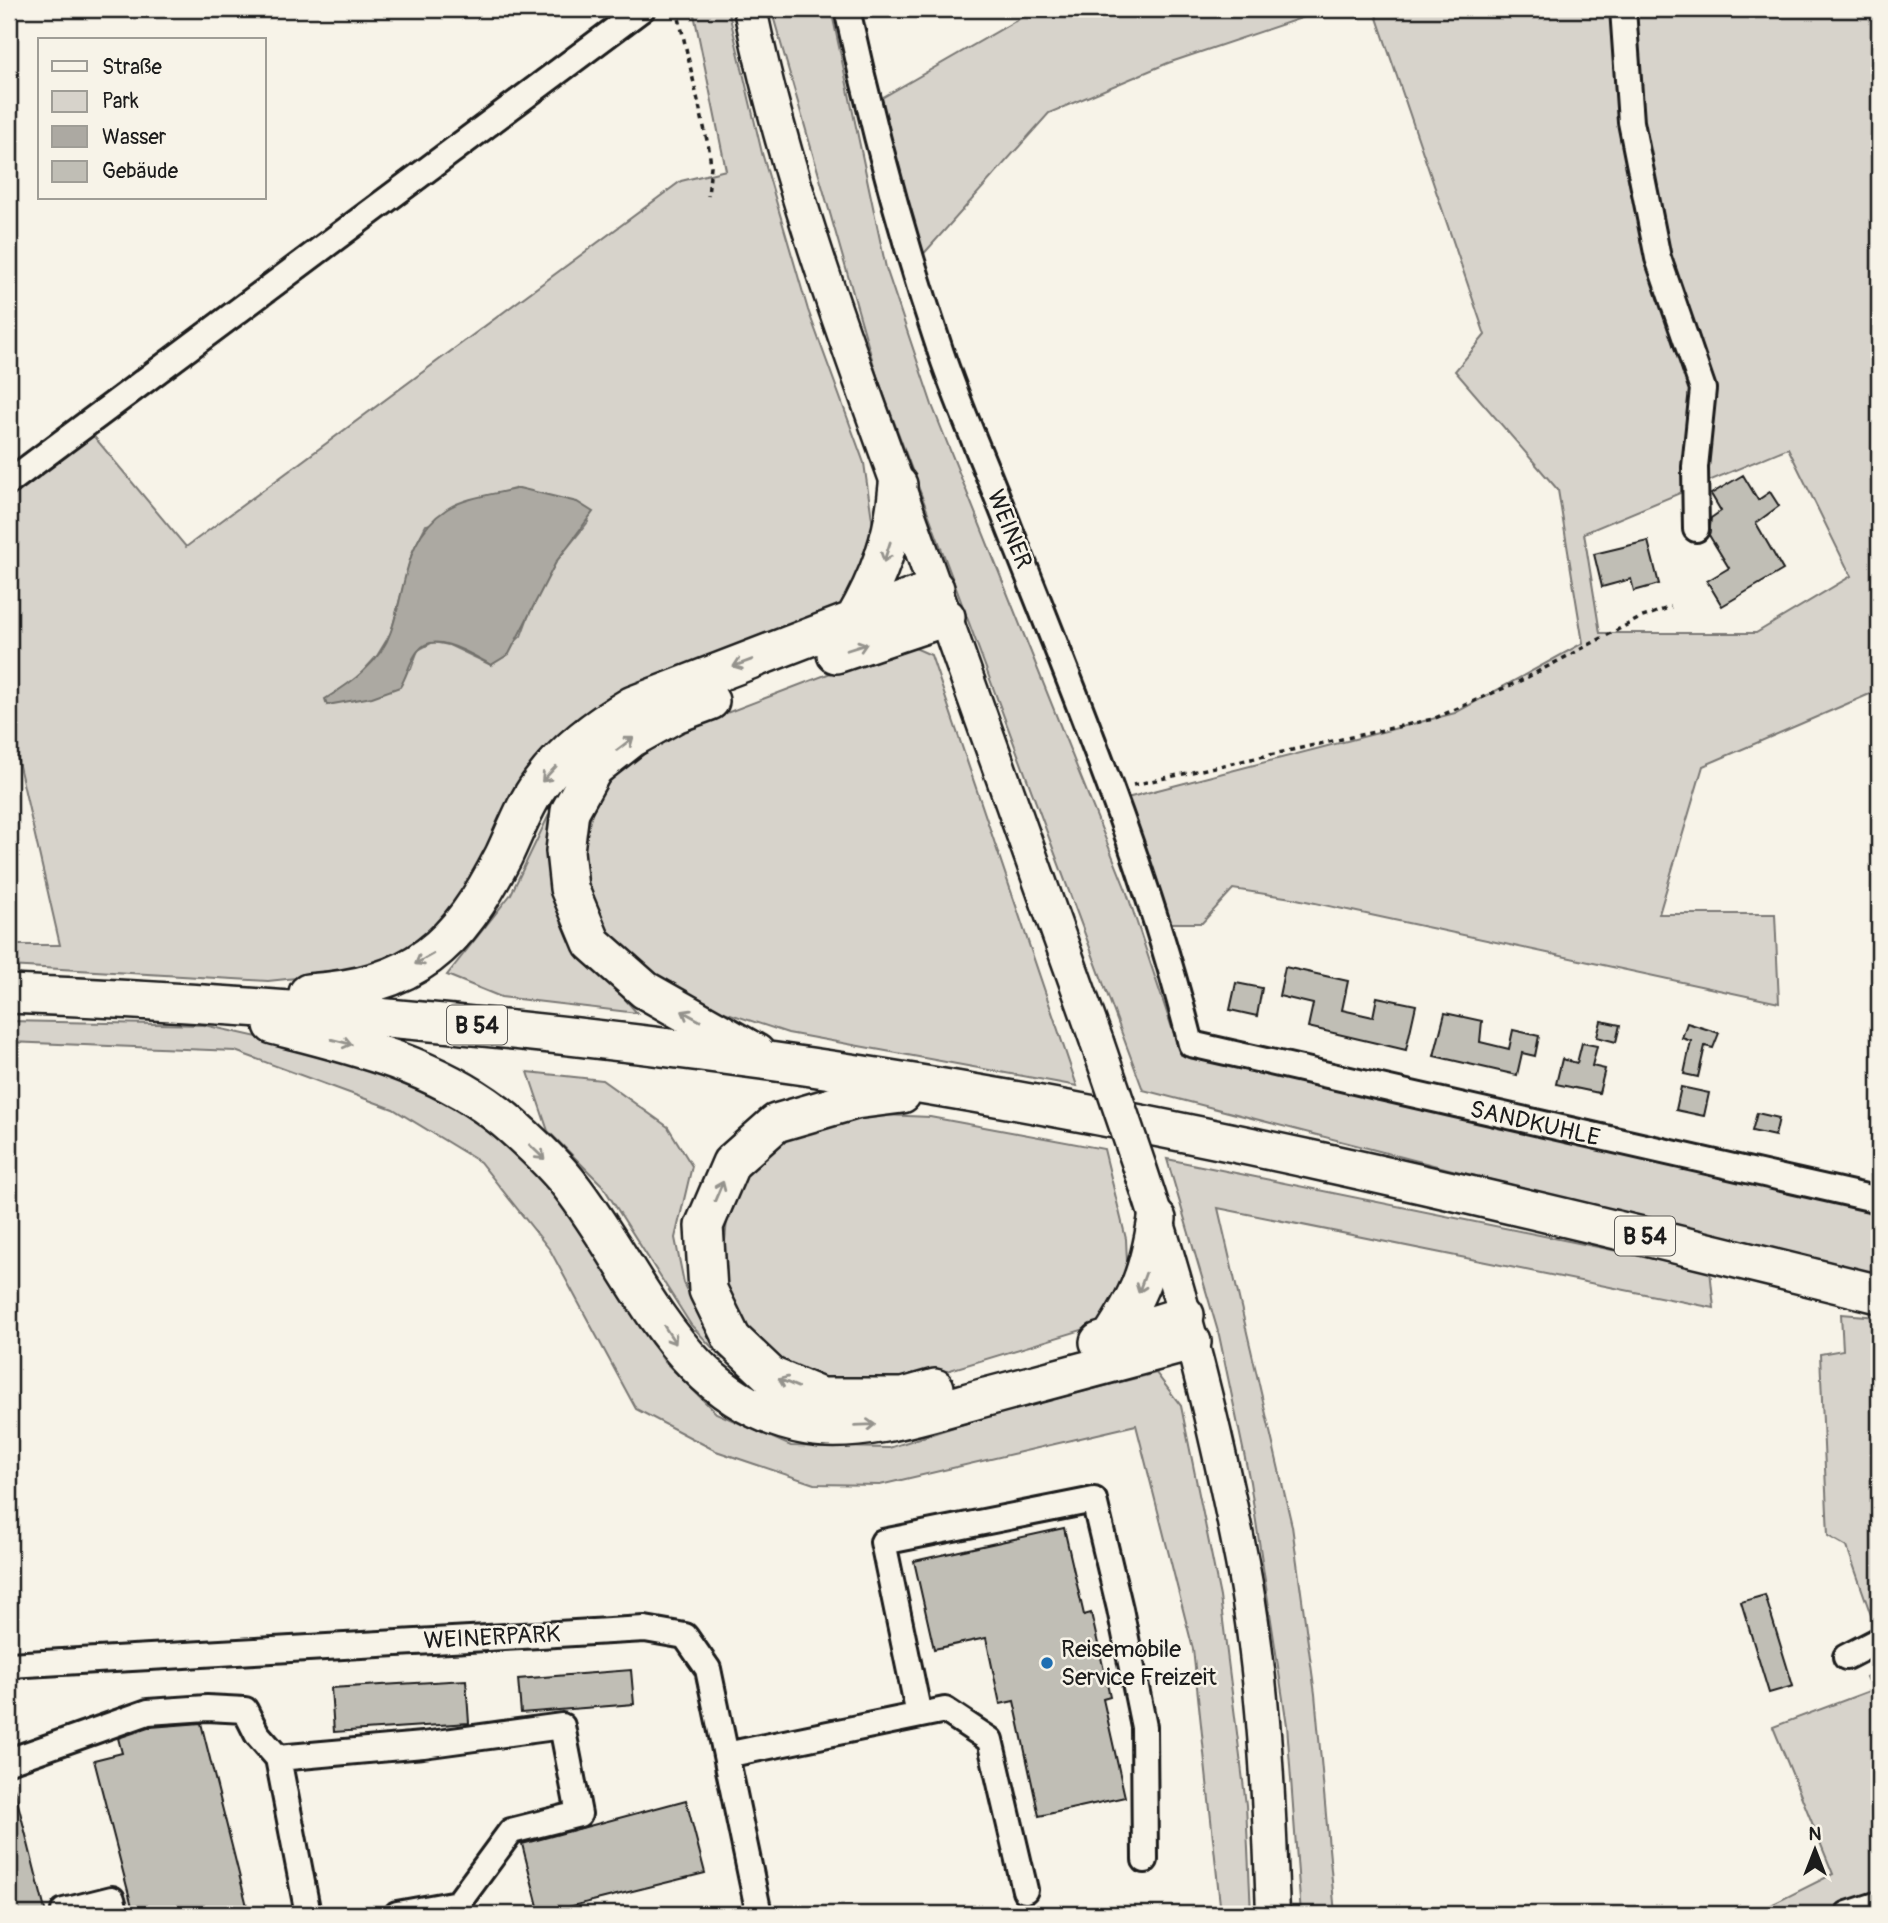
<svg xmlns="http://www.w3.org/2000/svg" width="1888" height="1923" font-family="Pangolin,sans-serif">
<rect width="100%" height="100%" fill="#f7f3e8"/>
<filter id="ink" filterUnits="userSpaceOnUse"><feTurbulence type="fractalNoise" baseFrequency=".0143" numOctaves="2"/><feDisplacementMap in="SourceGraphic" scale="14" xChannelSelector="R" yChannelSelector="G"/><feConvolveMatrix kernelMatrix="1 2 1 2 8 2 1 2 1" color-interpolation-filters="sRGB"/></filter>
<g filter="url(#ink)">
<path fill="#d7d3cb" stroke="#7a7874" stroke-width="2" fill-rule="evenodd" d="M693,9H728L762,153L808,310L864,463L877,554L839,614L631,690L475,886L414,949L343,973L268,981L9,966V945H60L9,722V485L87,428L186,547L681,181L726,170ZM548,498L577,503L588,522L556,562L534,601L521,636L491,665L449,645L433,642L418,650L411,669L326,699L357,678L377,656L391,633L412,553L426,525Z
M771,9H831L886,268L932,405L1126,890L1181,1055L1879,1212V1280L1143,1090L877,376Z
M1030,9H1328L1168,63L1049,113L920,258L873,103L1031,12Z
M1374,9H1879V690L1703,766L1659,914H1775L1779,1003L1292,898L1233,889L1202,923H1167L1123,799L1455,713L1583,643L1558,490L1455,371L1485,335ZM1788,448L1851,576L1756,633H1600L1584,533Z
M906,644L931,655L1077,1086L788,1033L688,1000L590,929L580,861L596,797L637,751L716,717Z
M557,798L570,936L637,1013L501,997L447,975L511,894Z
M9,1021L204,1025L341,1056L435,1096L509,1144L579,1225L664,1361L716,1413L791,1446L889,1448L988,1416L1156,1373L1181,1406L1220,1597L1246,1805L1251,1914H1221L1193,1649L1136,1425L880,1485L814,1484L716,1451L636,1409L550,1250L480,1162L393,1109L235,1051L9,1042Z
M528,1072L602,1080L668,1127L692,1166L675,1238L684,1283L723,1359L691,1325L602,1185L548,1131Z
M861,1114L930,1117L1104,1149L1126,1239L1128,1285L1105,1323L894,1387H828L766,1353L738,1320L722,1272L727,1220L743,1177L781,1139Z
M1167,1159L1710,1270L1714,1308L1218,1208L1292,1526L1315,1694L1335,1914H1301L1287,1725L1250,1482L1219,1335Z
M1841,1314L1879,1317V1638L1847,1547L1828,1536L1820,1354L1843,1350Z
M1879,1669V1893L1816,1914H1753L1833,1874L1773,1727L1872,1690L1866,1677Z"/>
<path fill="#aca9a2" stroke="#72716c" stroke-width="2" d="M519,488L577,502L593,512L556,562L509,654L491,665C474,656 434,629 418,651C410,660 407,676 400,687L372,697L327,705L325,699C351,683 381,662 391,631C407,587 403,537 447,509C465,497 497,494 519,488Z"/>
<path fill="#c0beb5" stroke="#1c1c1c" stroke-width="2" d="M1743,475L1758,500L1770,492L1779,506L1756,523L1783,570L1722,606L1707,581L1729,568L1709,535L1711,518L1721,511L1711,494Z
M1648,541L1659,584L1634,591L1631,579L1602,587L1594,554Z
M1285,967L1348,981L1342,1010L1373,1017L1377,997L1416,1005L1406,1050L1308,1027L1313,1004L1279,996Z
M1236,983L1262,988L1257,1016L1230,1010Z
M1445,1013L1482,1021L1480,1042L1509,1049L1513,1030L1539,1036L1535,1056L1522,1053L1517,1075L1434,1056Z
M1601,1021L1620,1025L1616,1042L1597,1037Z
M1687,1023L1719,1033L1713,1048L1705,1046L1698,1077L1684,1074L1691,1041L1682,1038Z
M1582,1043L1597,1046L1592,1066L1605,1069L1599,1093L1556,1084L1562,1059L1577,1063Z
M1681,1087L1709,1093L1704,1116L1676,1110Z
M1757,1113L1779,1118L1775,1136L1752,1131Z
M1064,1528L1084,1615L1091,1613L1110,1697L1103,1699L1125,1797L1039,1816L1014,1701L1000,1704L986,1638L934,1649L914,1561Z
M1765,1595L1793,1686L1769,1693L1741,1602Z
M631,1670L634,1704L521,1713L518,1679Z
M466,1680L469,1723L334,1732L331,1688Z
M201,1723L249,1914H134L94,1760L122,1753L118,1738L151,1727Z
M9,1788H14L46,1914H9Z
M686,1800L705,1873L540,1914L522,1844Z"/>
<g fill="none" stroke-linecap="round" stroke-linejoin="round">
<g stroke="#1c1c1c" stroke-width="30">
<path id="minor" d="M847,9C872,125 903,240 941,353C961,412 987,469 1009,527C1076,697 1147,867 1191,1044L1879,1200
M1623,9L1631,122L1658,258L1703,389L1695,467L1696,529
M9,482L642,9
M1846,1657L1879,1640
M9,1665L645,1629L685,1636L708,1669L759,1914
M919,1715L883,1542L1094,1500L1120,1609L1144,1727L1145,1860
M726,1755L945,1710L990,1740L1025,1890
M9,1761L148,1712L207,1708L245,1710L257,1734L278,1758
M65,1914L64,1911L112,1899L116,1914
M308,1914L278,1758L423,1745L562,1726L579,1814L511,1831L458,1903L453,1914
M397,1914L458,1903
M1848,1914L1879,1904"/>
</g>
<g stroke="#1c1c1c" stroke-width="37">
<path id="major" d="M750,9C786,184 850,353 911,521C974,694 1035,868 1097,1042
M1140,1168C1183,1296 1216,1429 1242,1562C1264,1677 1269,1797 1273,1914"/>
</g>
<g stroke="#1c1c1c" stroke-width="42">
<path id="highway" d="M853,622C879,577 894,537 898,485
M836,654L946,617
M710,701L675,714L632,738L594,768L570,811L565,851L569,888L592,943L645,990L756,1053
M308,993C415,986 457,947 504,855C515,832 525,804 540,784C566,749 596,727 633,705L935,589
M9,994C264,1004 516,1026 769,1061C1144,1113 1512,1203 1879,1294
M273,1025C351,1045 430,1063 496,1113C517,1129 554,1164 570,1185C642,1277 679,1403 808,1426C863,1436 937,1410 990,1396C1057,1378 1125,1360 1192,1342
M902,1094L855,1100L776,1123L731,1163L704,1226L708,1290L732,1339L771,1376L821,1397H903L935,1388
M1110,1339C1140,1294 1148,1272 1157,1219
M1099,1342L1185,1315"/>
</g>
<path stroke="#1c1c1c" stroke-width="3.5" stroke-dasharray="5 5" stroke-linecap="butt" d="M677,9L709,149L711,166L708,196
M1133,785L1433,719L1520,681L1640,618L1671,607"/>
<use href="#minor" stroke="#f7f3e8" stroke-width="24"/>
<use href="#major" stroke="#f7f3e8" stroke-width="32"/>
<use href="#highway" stroke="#f7f3e8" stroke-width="37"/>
<g stroke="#1c1c1c" stroke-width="37" stroke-linecap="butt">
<path id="major-bridge" d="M1097,1042L1140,1168"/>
</g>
<use href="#major-bridge" stroke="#f7f3e8" stroke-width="32"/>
</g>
<defs><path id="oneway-shaft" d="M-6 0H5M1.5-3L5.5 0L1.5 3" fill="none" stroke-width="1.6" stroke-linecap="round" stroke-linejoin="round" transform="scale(1.75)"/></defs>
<g stroke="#94928c">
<use href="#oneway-shaft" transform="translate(887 552) rotate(108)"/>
<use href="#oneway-shaft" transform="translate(857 647) rotate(-18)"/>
<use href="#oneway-shaft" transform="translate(743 663) rotate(160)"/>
<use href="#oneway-shaft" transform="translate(625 744) rotate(-37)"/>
<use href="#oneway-shaft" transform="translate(549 774) rotate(133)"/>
<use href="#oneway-shaft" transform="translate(424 959) rotate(150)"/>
<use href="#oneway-shaft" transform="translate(691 1016) rotate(-151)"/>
<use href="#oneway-shaft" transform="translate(342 1042) rotate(14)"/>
<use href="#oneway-shaft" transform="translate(537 1152) rotate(44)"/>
<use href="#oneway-shaft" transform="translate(719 1191) rotate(-67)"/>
<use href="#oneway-shaft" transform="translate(1142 1283) rotate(110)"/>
<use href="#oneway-shaft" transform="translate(670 1335) rotate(57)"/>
<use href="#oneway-shaft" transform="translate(788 1383) rotate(-157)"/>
<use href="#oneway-shaft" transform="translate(865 1425) rotate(-2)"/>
</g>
</g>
<circle fill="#1f6fb2" stroke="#f7f3e8" stroke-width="2.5" cx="1047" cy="1663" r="7"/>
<g text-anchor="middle" stroke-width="5" stroke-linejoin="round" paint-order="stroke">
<g fill="#f7f3e8" stroke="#5e5c59" stroke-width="2">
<rect x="447" y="1005.5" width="60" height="39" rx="5"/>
<rect x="1615" y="1216.5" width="60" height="39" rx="5"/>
</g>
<g font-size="23" font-weight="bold" fill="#1c1c1c">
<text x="477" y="1033">B 54</text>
<text x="1645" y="1244">B 54</text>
</g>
<g font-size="24" fill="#1c1c1c" stroke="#f7f3e8">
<text transform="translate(1010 529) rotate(68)" y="8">WEINER</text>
<text transform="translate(1535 1123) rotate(13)" y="8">SANDKUHLE</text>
<text transform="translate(492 1637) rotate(-3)" y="8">WEINERPARK</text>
</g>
<g font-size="24" fill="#1c1c1c" stroke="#f7f3e8" text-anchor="start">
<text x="1061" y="1657">Reisemobile<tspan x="1061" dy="28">Service Freizeit</tspan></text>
</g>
</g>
<rect width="1888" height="1923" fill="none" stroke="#f7f3e8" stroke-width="35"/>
<rect x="18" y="18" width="1853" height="1888" fill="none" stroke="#1c1c1c" stroke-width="2.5" filter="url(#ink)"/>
<rect x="38" y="38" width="228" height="161" fill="#f7f3e8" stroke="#9f9d96" stroke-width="2"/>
<rect x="52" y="61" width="35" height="10" fill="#f7f3e8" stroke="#9f9d96" stroke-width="2"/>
<text x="102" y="74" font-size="21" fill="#1c1c1c">Straße</text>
<rect x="52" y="91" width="35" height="21" fill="#d7d3cb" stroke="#9f9d96" stroke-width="2"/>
<text x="102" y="108" font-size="21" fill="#1c1c1c">Park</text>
<rect x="52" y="126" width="35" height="21" fill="#aca9a2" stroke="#9f9d96" stroke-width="2"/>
<text x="102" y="144" font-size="21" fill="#1c1c1c">Wasser</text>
<rect x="52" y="161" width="35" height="21" fill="#c0beb5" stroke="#9f9d96" stroke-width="2"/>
<text x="102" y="178" font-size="21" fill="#1c1c1c">Gebäude</text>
<g transform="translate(1815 1850)" stroke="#f7f3e8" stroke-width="5" paint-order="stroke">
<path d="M0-5L12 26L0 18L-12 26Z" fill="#1c1c1c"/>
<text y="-10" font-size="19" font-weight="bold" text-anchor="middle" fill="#1c1c1c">N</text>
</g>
</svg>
